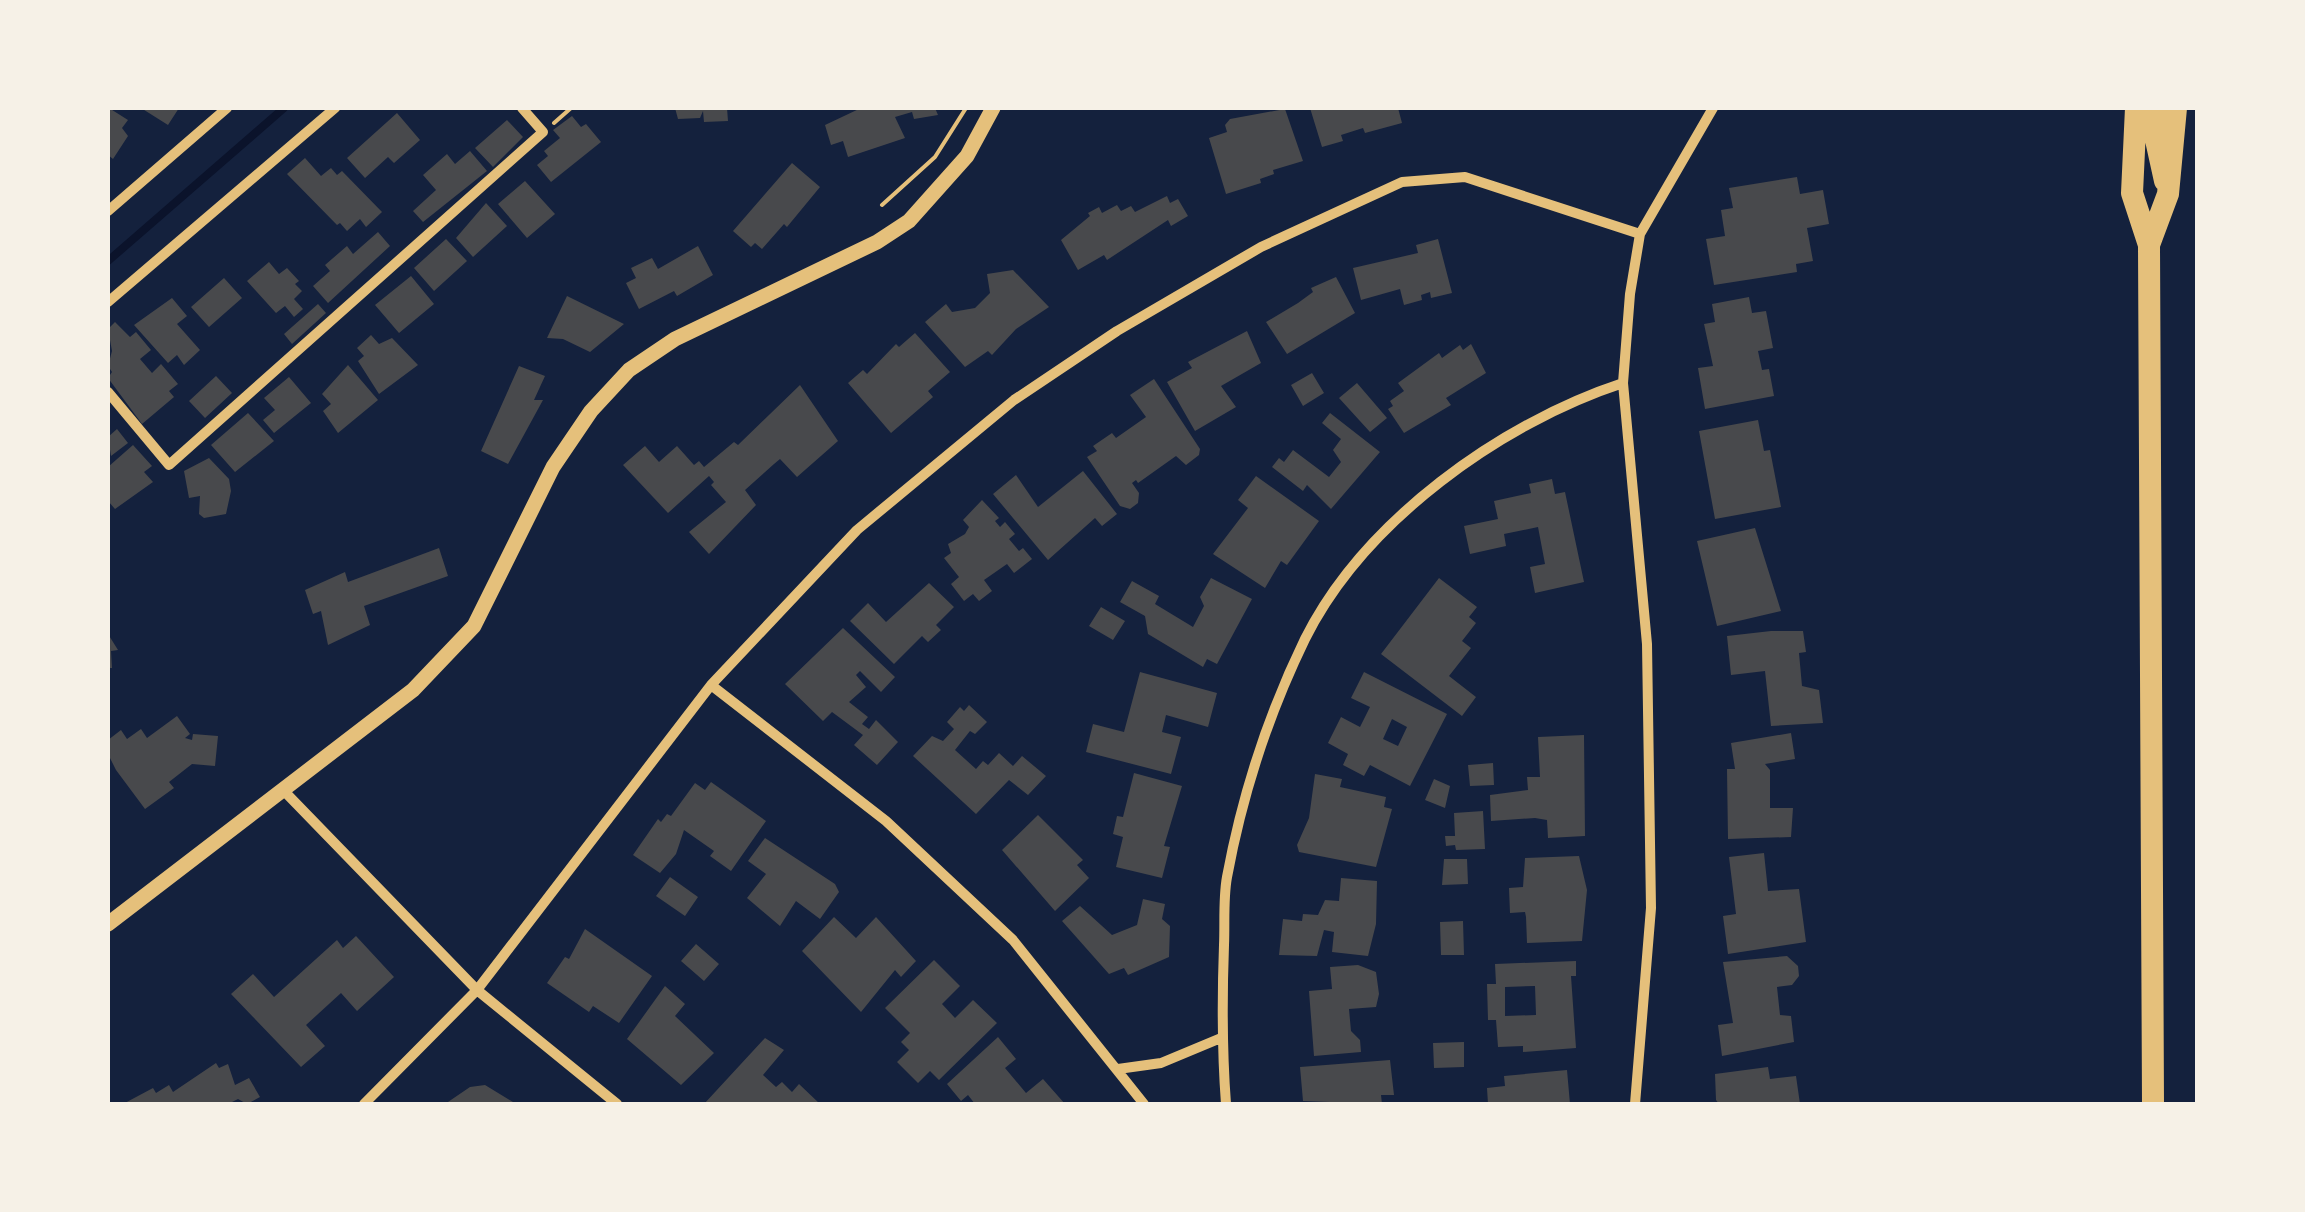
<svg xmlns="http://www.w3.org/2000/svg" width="2305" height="1212" font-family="Poppins,sans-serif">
<rect width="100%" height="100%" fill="#14213d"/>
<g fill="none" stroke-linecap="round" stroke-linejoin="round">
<path stroke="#0b132b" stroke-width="8" d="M108,261L284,108"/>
</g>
<path fill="#48494c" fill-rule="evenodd" d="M109,108L128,120L122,128L128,136L113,159L108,155Z
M141,108H179L168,125Z
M675,108H727L728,121L704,122L703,111L700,118L678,119Z
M861,108H935L938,115L914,119L912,112L895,117L905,138L848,157L843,141L831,145L825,125Z
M1310,108H1398L1402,123L1365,133L1363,128L1341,135L1343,141L1322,147Z
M1285,109L1303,161L1273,170L1274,174L1260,179L1261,183L1226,194L1209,138L1227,132L1225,125L1230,119Z
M397,113L420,140L394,163L388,157L365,178L347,158Z
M572,116L581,127L586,124L601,142L551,182L537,165L548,156L544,151L560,138L553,130Z
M507,120L523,137L493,167L475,148Z
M470,151L487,171L423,222L413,211L436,190L423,175L447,154L455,164Z
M305,158L321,176L331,168L337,175L342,171L382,212L366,227L360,219L347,231L340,223L337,225L287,174Z
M792,163L820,187L787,227L784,224L762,249L755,243L751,247L733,231Z
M1797,177L1800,194L1823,190L1829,224L1807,228L1813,261L1796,264L1797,272L1714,285L1706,239L1725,236L1721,210L1733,208L1729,188Z
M525,181L555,214L527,238L498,204Z
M1167,196L1170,203L1178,199L1188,216L1171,226L1168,220L1107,260L1104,255L1078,270L1061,240L1090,216L1088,213L1099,207L1102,213L1117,205L1121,211L1131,206L1135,212Z
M486,203L507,226L473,257L456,238Z
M378,232L390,246L328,303L313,286L330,271L325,265L347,246L353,254Z
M446,239L467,261L434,291L414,268Z
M1438,239L1452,293L1431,298L1430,292L1421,295L1422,300L1404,305L1400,289L1361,300L1353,268L1418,253L1416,245Z
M698,246L713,275L677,296L674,291L639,309L626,283L636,278L631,268L652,258L658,269Z
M269,262L279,274L287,268L299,281L295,284L302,291L294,299L303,309L294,317L285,306L276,313L247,281Z
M1013,270L1049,307L1016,329L992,355L988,351L965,367L925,322L946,304L952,312L975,308L990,293L987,274Z
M411,276L434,304L399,333L375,305Z
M1336,277L1355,313L1287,354L1266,322L1298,303L1313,292L1311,288Z
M224,278L242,298L209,327L191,307Z
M567,296L624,324L590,352L563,339L547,338Z
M1749,297L1752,313L1766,311L1773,348L1758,351L1762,370L1769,369L1774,396L1705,409L1698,368L1713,366L1704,324L1715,322L1712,304Z
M172,298L187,316L177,324L200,350L184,365L177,355L168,363L134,325Z
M318,304L326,313L292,344L284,334Z
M115,322L130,337L136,332L151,350L140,359L152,373L161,364L178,384L169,391L174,397L142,424L108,378L112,372L108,366L112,351L108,329Z
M1247,331L1261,363L1221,386L1236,407L1195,431L1167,382L1192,368L1188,362Z
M915,333L950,372L928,391L933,397L891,433L848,383L863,370L867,374L896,344L899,347Z
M371,335L379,344L392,338L418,365L379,394L358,361L364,356L357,348Z
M1471,344L1486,373L1446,398L1451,405L1404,433L1388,409L1393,406L1390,401L1404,391L1398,383L1439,353L1442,358L1460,345L1463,350Z
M348,365L378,400L338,433L323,411L331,404L322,394Z
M519,366L545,376L534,400H543L508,464L481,451Z
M1312,373L1324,393L1303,406L1291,385Z
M216,376L232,393L205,418L189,401Z
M289,377L311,403L274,433L263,420L275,410L264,398Z
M1154,379L1200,449L1199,455L1186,465L1176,456L1138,483L1136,480L1132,483L1139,493L1138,503L1130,509L1120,506L1087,457L1097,451L1093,446L1112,433L1116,438L1146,417L1130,395Z
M1357,383L1387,418L1370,432L1339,398Z
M800,385L838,441L797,477L780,459L774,464L745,490L756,505L709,554L689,532L726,502L711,485L714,482L709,476L668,513L623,465L645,446L659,462L677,446L694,465L699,461L704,467L734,442L738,445Z
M248,413L274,441L235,472L211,445Z
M1330,413L1380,452L1331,509L1307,485L1303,491L1272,467L1279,458L1284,462L1293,450L1329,477L1341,462L1333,450L1341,439L1322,423Z
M1758,420L1764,451L1770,450L1781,507L1715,519L1699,431Z
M117,429L128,443L111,456L108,437Z
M133,445L152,466L144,472L153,482L115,509L108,501V467Z
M209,458L229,479L231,491L226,514L204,518L199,514L200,496L189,498L184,471Z
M1083,471L1117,514L1102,526L1095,518L1048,560L993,494L1016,475L1038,507Z
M1256,476L1319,521L1287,565L1281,561L1265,588L1213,554L1248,508L1238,500Z
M1552,479L1555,494L1565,492L1584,582L1535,593L1530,567L1545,564L1538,527L1504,534L1506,546L1470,554L1464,526L1498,519L1494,501L1531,493L1529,484Z
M982,500L999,518L995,521L1000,527L1005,522L1015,534L1009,539L1019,551L1023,548L1032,559L1014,573L1007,564L984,580L992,591L979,601L973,594L964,601L951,584L959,577L944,558L951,553L948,544L965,534L969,527L963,520Z
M1755,528L1781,611L1717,626L1697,541Z
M439,548L448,576L364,606L370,625L328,645L321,611L313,614L305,590L345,572L348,582Z
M1211,578L1252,599L1217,664L1207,659L1203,667L1148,634L1145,616L1120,602L1132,581L1159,596L1155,604L1193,627L1204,606L1200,597Z
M1439,578L1477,607L1469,617L1476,623L1462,641L1471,648L1449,676L1476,697L1462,716L1381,654Z
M929,583L954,607L936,625L941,630L928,642L922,636L894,664L850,621L868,603L886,622Z
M1101,607L1125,621L1113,640L1089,626Z
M843,628L895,677L881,692L860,671L856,675L866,687L849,702L868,717L862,724L869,729L876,720L898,742L877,765L854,745L863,735L832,712L823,721L785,684Z
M1771,631H1803L1806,652L1799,653L1802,686L1819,690L1823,723L1771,726L1765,671L1731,675L1727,636Z
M108,634L118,650L111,651L112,668H108Z
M1140,672L1217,693L1208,727L1166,715L1162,732L1181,737L1171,774L1086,752L1093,724L1124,732Z
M1364,672L1447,714L1410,786L1370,765L1364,776L1343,765L1348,754L1328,743L1341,717L1360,727L1370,707L1351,698ZM1392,719L1407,727L1398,746L1383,739Z
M969,705L987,722L975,734L970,731L955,750L976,769L983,761L988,765L999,753L1013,766L1022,756L1046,776L1028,795L1009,780L976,814L913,756L932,736L943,741L954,729L947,722L960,707L964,711Z
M177,716L190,734L185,738L192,740L193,734L218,736L215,766L192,764L169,782L174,788L145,809L116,770L108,754V740L121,730L127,739L141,729L147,738Z
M1791,733L1795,759L1765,764L1770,770V808H1793L1791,837L1728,839L1727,769H1735L1731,743Z
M1584,735L1585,836L1548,838L1547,820L1535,818L1491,821L1490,795L1528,790L1527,777H1540L1538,737Z
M1493,763L1494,785L1470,786L1468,765Z
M1134,773L1182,786L1164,846L1170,847L1162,878L1116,867L1123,837L1113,834L1117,816L1123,817Z
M1315,774L1342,779L1340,787L1386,797L1384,807L1392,809L1376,867L1299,852L1297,845L1309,818Z
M1434,779L1450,786L1445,808L1425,800Z
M711,782L766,821L731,871L710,856L714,851L684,830L676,854L660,873L633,855L658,819L661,822L667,814L671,816L695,783L705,790Z
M1483,811L1485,849L1456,850L1455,845L1446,846L1445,836H1455L1454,813Z
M1038,815L1083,860L1077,865L1089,878L1055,911L1002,850Z
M765,838L835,884L839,892L820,919L796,901L780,926L747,898L766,874L748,861Z
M1764,853L1768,891L1799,889L1806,942L1728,954L1723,916L1736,914L1729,857Z
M1579,856L1587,890L1582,941L1527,943L1526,917L1525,912L1510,913L1509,888L1523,887L1525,858Z
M1444,859H1467L1468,884L1442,885Z
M670,877L698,897L685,916L656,896Z
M1341,878L1377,881L1376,924L1368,956L1332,952L1334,932L1324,930L1317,956L1279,955L1283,919L1302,921L1303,914L1318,915L1325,900L1339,901Z
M1143,899L1165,904L1162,919L1170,926L1169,957L1128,975L1124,968L1109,974L1062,921L1080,906L1112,935L1137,925Z
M834,917L856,938L876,917L916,961L901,977L895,970L861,1012L802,951Z
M1463,921L1464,955H1441L1440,922Z
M585,929L652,976L619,1023L593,1006L589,1012L547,983L565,957L569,959Z
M356,936L394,977L357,1011L341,993L306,1025L325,1046L301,1067L231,994L253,974L274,997L337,940L343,948Z
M696,944L719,964L704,981L681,961Z
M1787,956L1798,966L1799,976L1792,985L1777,987L1780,1015L1791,1016L1794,1042L1722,1056L1718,1025L1733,1023L1723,962Z
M934,960L960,986L942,1004L955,1018L973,1000L997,1023L939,1080L930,1071L918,1083L897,1062L909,1050L901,1042L910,1033L885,1008Z
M1576,961V976H1571L1576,1048L1523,1052V1046L1498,1047L1496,1020H1488L1487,984H1496L1495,964ZM1535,986L1536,1015L1505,1016V987Z
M1358,965L1376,972L1379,994L1376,1007L1349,1009L1351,1031L1360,1040L1361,1052L1314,1056L1309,991L1332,989L1330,967Z
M665,986L685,1004L675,1016L714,1053L681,1085L627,1039Z
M998,1037L1016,1059L1005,1068L1026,1093L1043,1079L1065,1104H975L968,1095L961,1101L947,1084Z
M765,1038L784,1050L763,1075L776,1087L782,1082L792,1092L799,1084L820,1104H704Z
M1464,1042V1067L1434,1068L1433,1043Z
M1390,1060L1394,1095H1381L1382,1104L1303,1101L1300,1067Z
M216,1063L219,1068L228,1064L235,1085L249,1078L260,1097L247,1104L238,1099L228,1104H123L153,1088L156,1093L169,1085L173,1092Z
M1768,1067L1770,1079L1796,1076L1800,1104H1719L1716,1100L1715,1074Z
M1567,1070L1570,1104H1488L1487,1088L1505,1086L1504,1076Z
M485,1085L513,1102L445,1104L470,1087Z"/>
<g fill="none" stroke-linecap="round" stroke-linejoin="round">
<path stroke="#e5c07b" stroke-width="4" d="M593,108H598
M554,123L571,108
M882,205L935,157L966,108"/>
<path stroke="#e5c07b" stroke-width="10" d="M108,211L227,108
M108,302L335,108
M108,392L169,465L543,132L522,108
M711,685L886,821L1013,940L1144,1104
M285,792L477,990L617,1104
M1118,1069L1161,1063L1221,1038
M364,1104L477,990L711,685L857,530L1014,400L1117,331L1261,247L1402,182L1465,177L1640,234
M1226,1104C1222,1051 1222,999 1224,945C1225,923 1223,899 1227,877C1242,796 1269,713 1305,639C1364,521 1501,423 1623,383
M1635,1104L1651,908L1647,644L1623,383L1630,294L1640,234L1713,108"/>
<path stroke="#e5c07b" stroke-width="15" d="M108,924L413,690L474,626L553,467L591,411L629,370L675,339L877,242L909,221L967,156L993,108"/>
<path stroke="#e5c07b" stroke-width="22" d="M2136,108L2132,193L2149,245
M2157,108L2156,140L2165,181
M2153,1104L2149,245L2168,194L2176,108"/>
</g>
<rect width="2305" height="1212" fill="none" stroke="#f6f1e7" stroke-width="220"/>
</svg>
